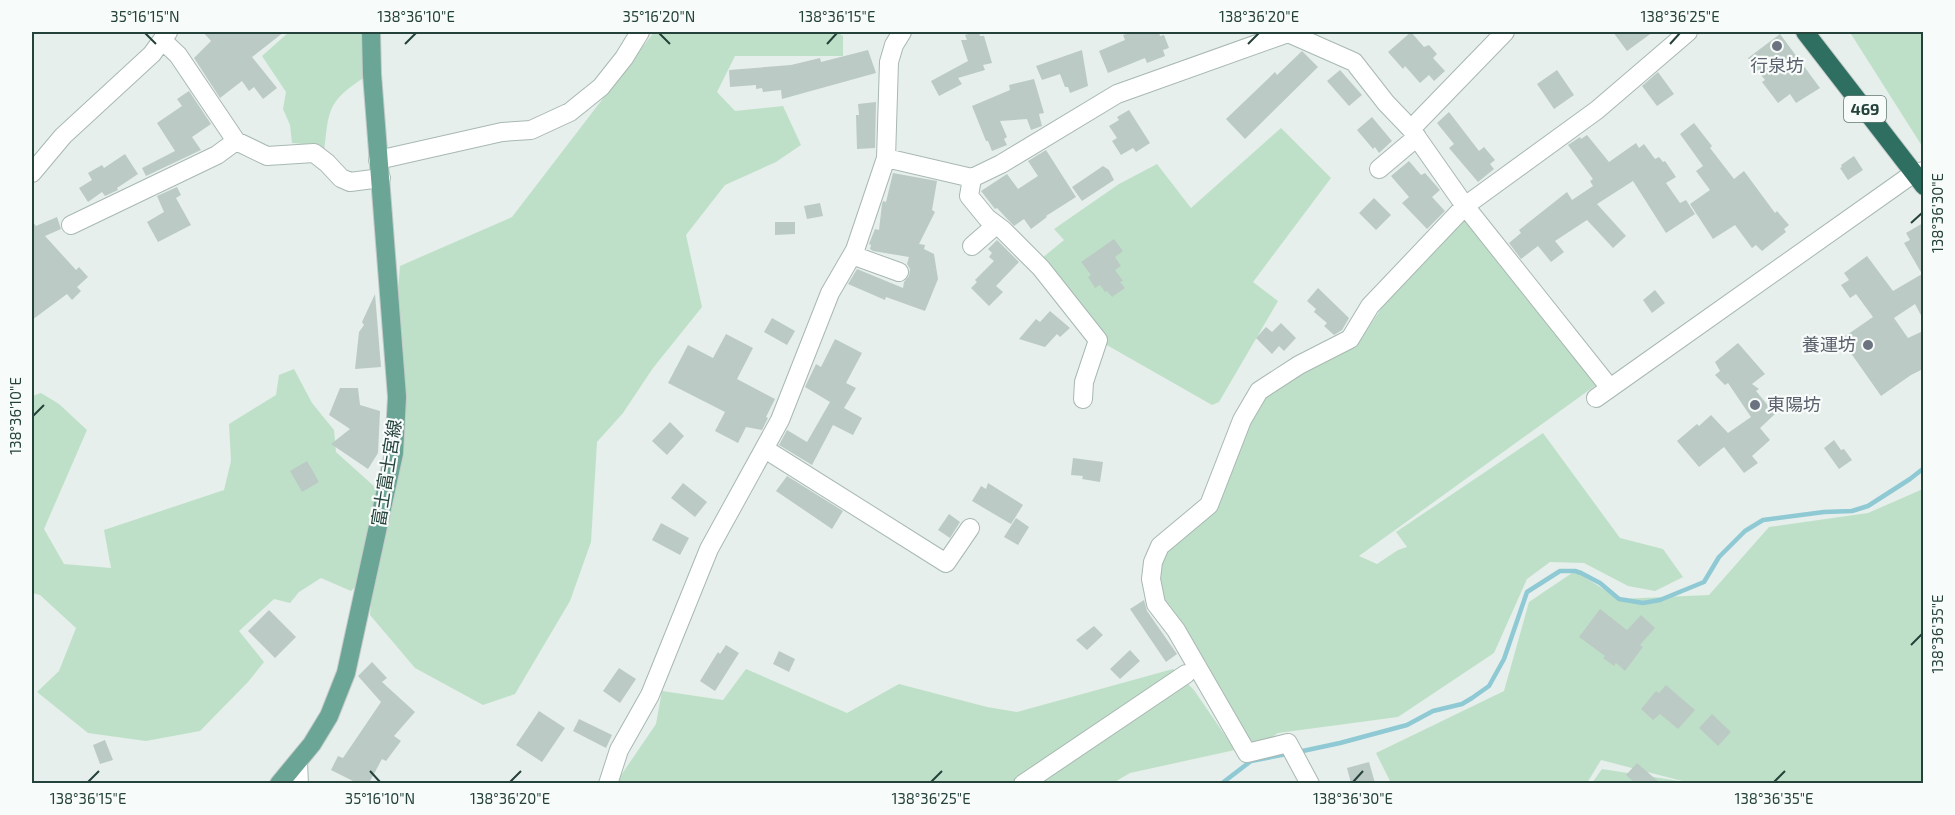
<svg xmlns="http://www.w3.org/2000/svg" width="1955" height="815" font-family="'Exo 2','Noto Sans JP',sans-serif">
<rect width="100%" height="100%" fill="#e6efeb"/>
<path fill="#bfe0c8" d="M289,32H365V77C326,102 329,111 324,154L315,145L292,143L290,125L283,109L286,92L262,56Z
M654,32H837L843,36V56H735L717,92L735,111L783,106L801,145L776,162L725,185L686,235L702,307L653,368L623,413L597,442L591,542L570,601L515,694L483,705L415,668L370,615L400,266L512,217Z
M1854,32H1923L1924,145L1922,146L1851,34Z
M1281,128L1331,178L1253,282L1278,301L1219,402L1212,405L1098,340L1036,263L1064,240L1054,229L1119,184L1157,164L1191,208Z
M1465,206L1603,380L1359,556L1377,564L1398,550L1407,547L1396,532L1543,433L1620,538L1663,549L1683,577L1655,591L1628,586L1584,563L1550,562L1527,579L1494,653L1398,717L1278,733L1247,753L1154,595L1161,551L1209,515L1235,438L1267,396L1366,331L1383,306Z
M294,369L312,403L334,430L336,452L376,488L368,575L351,591L321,578L299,592L290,603L274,599L239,631L264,662L248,682L200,731L146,741L88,733L37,692L59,671L76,628L40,595L32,593V396L41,393L59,404L87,430L44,529L64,564L111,568L104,530L224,490L231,461L229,424L276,395L279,375Z
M1923,489V783H1592L1602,769L1686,782L1601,760L1587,783H1391L1376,753L1504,691L1529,602L1575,571L1619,599L1709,595L1769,527L1868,513Z
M746,669L847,713L899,684L987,707L1017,712L1173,669L1194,690L1235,750L1130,773L1113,783L615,784L656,724L662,691L723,700Z"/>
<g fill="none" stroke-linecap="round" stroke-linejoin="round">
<path stroke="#8ec9d4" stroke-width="4.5" d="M1298,752L1340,743L1407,725L1433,711L1462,704L1472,698L1489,686L1504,659L1527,592L1560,571H1575L1581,573L1600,583L1619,599L1643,603L1660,600L1704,582L1719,557L1745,531L1763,520L1824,512L1852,511L1868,506L1910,479L1924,468
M1221,784L1251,761L1287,754"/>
</g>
<path fill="#bbcac4" d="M203,32H284L252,57L277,88L263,99L254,87L249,91L242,81L220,98L194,58L211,41Z
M975,32H979L980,36H984L992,63L983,65L985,70L958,78L962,84L939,96L931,81L968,61L961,40H967L965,35Z
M1133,32H1159L1160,36L1164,35L1169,48L1163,50L1165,56L1147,63L1145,58L1108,73L1099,51L1125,40L1123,35Z
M1411,32L1424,47L1429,45L1437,54L1433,58L1445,71L1434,81L1429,75L1420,83L1405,66L1403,69L1388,52Z
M1613,32H1653L1627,51Z
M1780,34L1820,88L1796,103L1790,94L1778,103L1762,82L1765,80L1748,58Z
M868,50L876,73L782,99L781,90L763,92L762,88L756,89V85L730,87L729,70L791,65L820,58L821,62Z
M1082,50L1088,86L1070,93L1068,87H1065L1060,74L1042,80L1036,66Z
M1302,51L1318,67L1245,139L1226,119L1275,72L1277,75Z
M1340,70L1362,95L1349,106L1327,81Z
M1557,70L1574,95L1554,109L1537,84Z
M1658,72L1674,94L1657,106L1642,86Z
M1034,79L1044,113L1039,114L1042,126L1031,130L1027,119L1000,121L1007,137L1004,139L1007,145L992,151L988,141H986L972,106L1010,90L1009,85Z
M189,91L211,124L192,137L201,150L146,176L142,168L175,151L157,123L182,106L177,99Z
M876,102L875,148L857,149L856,115H859L858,104Z
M1129,110L1150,143L1136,152L1133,148L1121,155L1112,141L1117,138L1109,126L1119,120L1117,117Z
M1449,112L1479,151L1484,147L1495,160L1490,164L1494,169L1478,182L1449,148L1454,144L1437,123Z
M1372,117L1392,141L1379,153L1375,147L1373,149L1357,130Z
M1694,123L1712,146L1710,148L1734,179L1744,171L1775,213L1777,211L1789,225L1784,229L1786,232L1762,251L1756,245L1752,248L1735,225L1713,239L1690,204L1710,190L1696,171L1703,166L1680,134Z
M1587,135L1609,162L1636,143L1639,148L1644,144L1655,159L1659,157L1663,162L1665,161L1676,177L1666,183L1680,203L1686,200L1695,214L1666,233L1633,181L1597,204L1626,236L1613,248L1587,220L1555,241L1564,252L1551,262L1538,246L1521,259L1509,243L1521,233L1519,230L1567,192L1572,200L1593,186L1590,181L1593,179L1568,145L1580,137L1581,139Z
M1046,150L1076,197L1046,216L1047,217L1031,229L1024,219L1014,226L997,208L995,209L981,191L1007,174L1018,189L1038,176L1028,161Z
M125,154L138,174L117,188L118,190L105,196L102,192L88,202L79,188L92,180L88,173L102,165L104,168Z
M1854,156L1863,170L1848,180L1840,168L1842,167L1841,165Z
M1409,161L1421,175L1425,173L1440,190L1432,197L1445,211L1427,229L1402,203L1409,197L1391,176Z
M1103,166L1109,170L1114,180L1082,201L1072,187Z
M893,173L937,181L932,210L935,212L919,244L925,245L924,249L934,254L938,279L925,311L886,297L885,300L848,284L857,269L903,288L904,282L909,276L910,269L907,264L909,257L873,251L870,249L871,245L869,244L875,229L879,230L882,204L883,201L886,202Z
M177,187L181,195L176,198L191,225L158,242L147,222L164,212L157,196Z
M1374,198L1391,215L1376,230L1359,213Z
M820,203L823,216L807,219L804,206Z
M57,217L61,229L45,236L76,270L79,267L88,277L77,287L81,291L72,300L67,294L32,320V221L36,226Z
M775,222H795V234L775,235Z
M1923,223V319L1915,304L1894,318L1908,338L1923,331V369L1911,375L1881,396L1841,339L1873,317L1856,294L1850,298L1841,285L1849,280L1844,273L1867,256L1893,291L1922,274L1904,243L1910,240L1906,233Z
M1114,239L1123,251L1115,257L1121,266L1115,270L1123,281L1120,282L1125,288L1112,297L1107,291L1105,292L1100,285L1095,288L1088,277L1091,275L1081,262Z
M997,240L1019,262L996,286L1003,292L989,306L971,288L977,282L975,280L994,261L989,257L992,253L988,249Z
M1318,288L1349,318L1342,330L1334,335L1324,326L1327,323L1314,312L1316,309L1307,301Z
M1655,290L1665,303L1652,313L1643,300Z
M375,294L381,367L355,369L359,332L364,325L362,322Z
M1050,311L1070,328L1060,337L1057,334L1045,347L1019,339L1036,319L1040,322Z
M772,318L795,331L787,345L764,332Z
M1281,323L1296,338L1284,351L1279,346L1272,354L1256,338L1266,327L1272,332Z
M726,334L753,348L737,379L775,399L766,417L768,418L762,430L746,427L738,443L715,431L725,412L668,383L688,345L713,358Z
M835,339L862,353L846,383L856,388L844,408L862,418L853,435L833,425L812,465L779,445L787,430L807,442L830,402L805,387L816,364L821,367Z
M1738,343L1765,374L1752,384L1759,389L1756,391L1775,414L1760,428L1770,440L1752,456L1758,463L1744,473L1724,447L1699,467L1677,441L1697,424L1699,426L1711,415L1728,433L1751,417L1728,383L1725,385L1715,375L1720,371L1715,362Z
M340,388H358L360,405L380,411L378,453L368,469L331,444L350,429L329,415Z
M670,422L684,436L667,455L652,441Z
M1834,440L1841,450L1844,449L1852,460L1839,469L1824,448Z
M1073,458L1103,462L1100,482L1082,479L1083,476L1071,475Z
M307,461L319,482L302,492L290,471Z
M787,476L843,511L832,529L776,491Z
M683,483L707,502L695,517L671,498Z
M988,483L1023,505L1011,524L972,501L981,486L986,489Z
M949,514L960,522L950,538L938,530Z
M1016,518L1029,527L1018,545L1004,537Z
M661,523L689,538L680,555L652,540Z
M1144,600L1147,611L1177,654L1166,662L1130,609Z
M1600,609L1627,630L1641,615L1655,628L1640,645L1643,647L1625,671L1616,663L1614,666L1603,658L1605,656L1579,637Z
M269,610L296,637L275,658L248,631Z
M1094,626L1103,635L1087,650L1076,640Z
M726,645L739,653L715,691L700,681L718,652L720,654Z
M1130,650L1140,661L1120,679L1110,669Z
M779,651L795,659L789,672L773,664Z
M372,662L387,678L382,682L415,712L394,736L401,741L386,761L382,759L369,783H357L331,770L338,756L343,758L381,702L358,676Z
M619,668L636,679L620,703L603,691Z
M1666,685L1695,710L1678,729L1660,714L1653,720L1641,709L1656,691L1659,693Z
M539,711L565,728L542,762L516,745Z
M1712,714L1731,732L1718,746L1699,728Z
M579,719L612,735L606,748L573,731Z
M105,740L113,760L100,764L93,745Z
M1369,762L1375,783H1351L1347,768Z
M1637,763L1660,783H1635L1626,775Z"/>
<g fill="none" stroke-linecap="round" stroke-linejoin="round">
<g stroke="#a8b8b2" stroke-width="20">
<path id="minor" d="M1286,32L1354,62L1386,103L1411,129L1465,206L1610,388
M162,40L178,55L236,141L267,156L314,153L327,163L341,178L350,182L381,178
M1411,129L1505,32
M886,158L972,178L1001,164L1117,94L1288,33
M378,160L502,132L531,130L570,112L601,87L624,58L640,32
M1379,169L1417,137
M32,173L63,136L152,54L168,32
M972,178L969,196L987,218L1003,230L1041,268L1098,340L1084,382L1083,399
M71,225L217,155L236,141
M972,246L996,225
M852,255L899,272
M1596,398L1914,173L1924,171
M765,449L946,563L970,528
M298,762L299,784
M608,784L619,750L650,695L709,549L780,420L830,293L855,250L886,158L889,62L894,45L902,32
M1023,784L1186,674
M1310,784L1288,743L1247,753L1176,630L1156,604L1151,579L1153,562L1160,546L1209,505L1242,420L1259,391L1299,365L1350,339L1370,306L1465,206L1597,110L1688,32"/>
</g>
<g stroke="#c2cac8" stroke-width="20">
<path id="major" d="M279,784L312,744L329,716L346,673L394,453L397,397L372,74L371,32"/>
</g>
<g stroke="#c2cac8" stroke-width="20">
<path id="highway" d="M1805,32L1924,186"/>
</g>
<use href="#minor" stroke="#fff" stroke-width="18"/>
<use href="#major" stroke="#6aa596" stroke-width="18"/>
<use href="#highway" stroke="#2f6f62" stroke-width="18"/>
</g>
<path fill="none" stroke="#24423a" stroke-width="2" d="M145,33L156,44M659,33L670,44M405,44L416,33M827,44L837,33M1248,44L1259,33M1670,44L1680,33M1911,223L1922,213M33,416L44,405M1911,645L1922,634M370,771L380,782M88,782L99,771M510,782L521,771M931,782L942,771M1353,782L1363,771M1774,782L1785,771"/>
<g fill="#6b7280" stroke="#f7fbf9" stroke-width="2">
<circle cx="1777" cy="46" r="6"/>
<circle cx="1868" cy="345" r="6"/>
<circle cx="1755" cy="405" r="6"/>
</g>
<g text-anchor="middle" stroke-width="4.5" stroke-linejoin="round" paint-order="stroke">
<rect fill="#f7fbf9" stroke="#637a73" stroke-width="1.5" x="1844" y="96" width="42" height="26" rx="4.5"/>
<g font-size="16" font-weight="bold" fill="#24423a">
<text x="1865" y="115">469</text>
</g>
<g font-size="18" fill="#5b616d" stroke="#f7fbf9">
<text x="1777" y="72">行泉坊</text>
<text x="1856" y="351" text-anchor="end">養運坊</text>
<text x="1767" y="411" text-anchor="start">東陽坊</text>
</g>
<g font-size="18" fill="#24423a" stroke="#f7fbf9">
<text transform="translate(387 473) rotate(-81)" y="6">富士富士宮線</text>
</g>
</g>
<rect width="1955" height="815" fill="none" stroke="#f7fbf9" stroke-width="66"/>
<rect x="33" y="33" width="1889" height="749" fill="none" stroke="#24423a" stroke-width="2"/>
<g font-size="15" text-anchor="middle" fill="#24423a">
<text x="145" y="22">35°16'15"N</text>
<text x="416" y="22">138°36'10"E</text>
<text x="659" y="22">35°16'20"N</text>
<text x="837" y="22">138°36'15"E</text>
<text x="1259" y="22">138°36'20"E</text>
<text x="1680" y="22">138°36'25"E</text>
<text transform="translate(1938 213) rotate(-90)" y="5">138°36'30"E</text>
<text transform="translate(16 416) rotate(-90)" y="5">138°36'10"E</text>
<text transform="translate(1938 634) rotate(-90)" y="5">138°36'35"E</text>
<text x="88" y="804">138°36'15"E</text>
<text x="380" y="804">35°16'10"N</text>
<text x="510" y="804">138°36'20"E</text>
<text x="931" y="804">138°36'25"E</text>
<text x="1353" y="804">138°36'30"E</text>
<text x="1774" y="804">138°36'35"E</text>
</g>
</svg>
